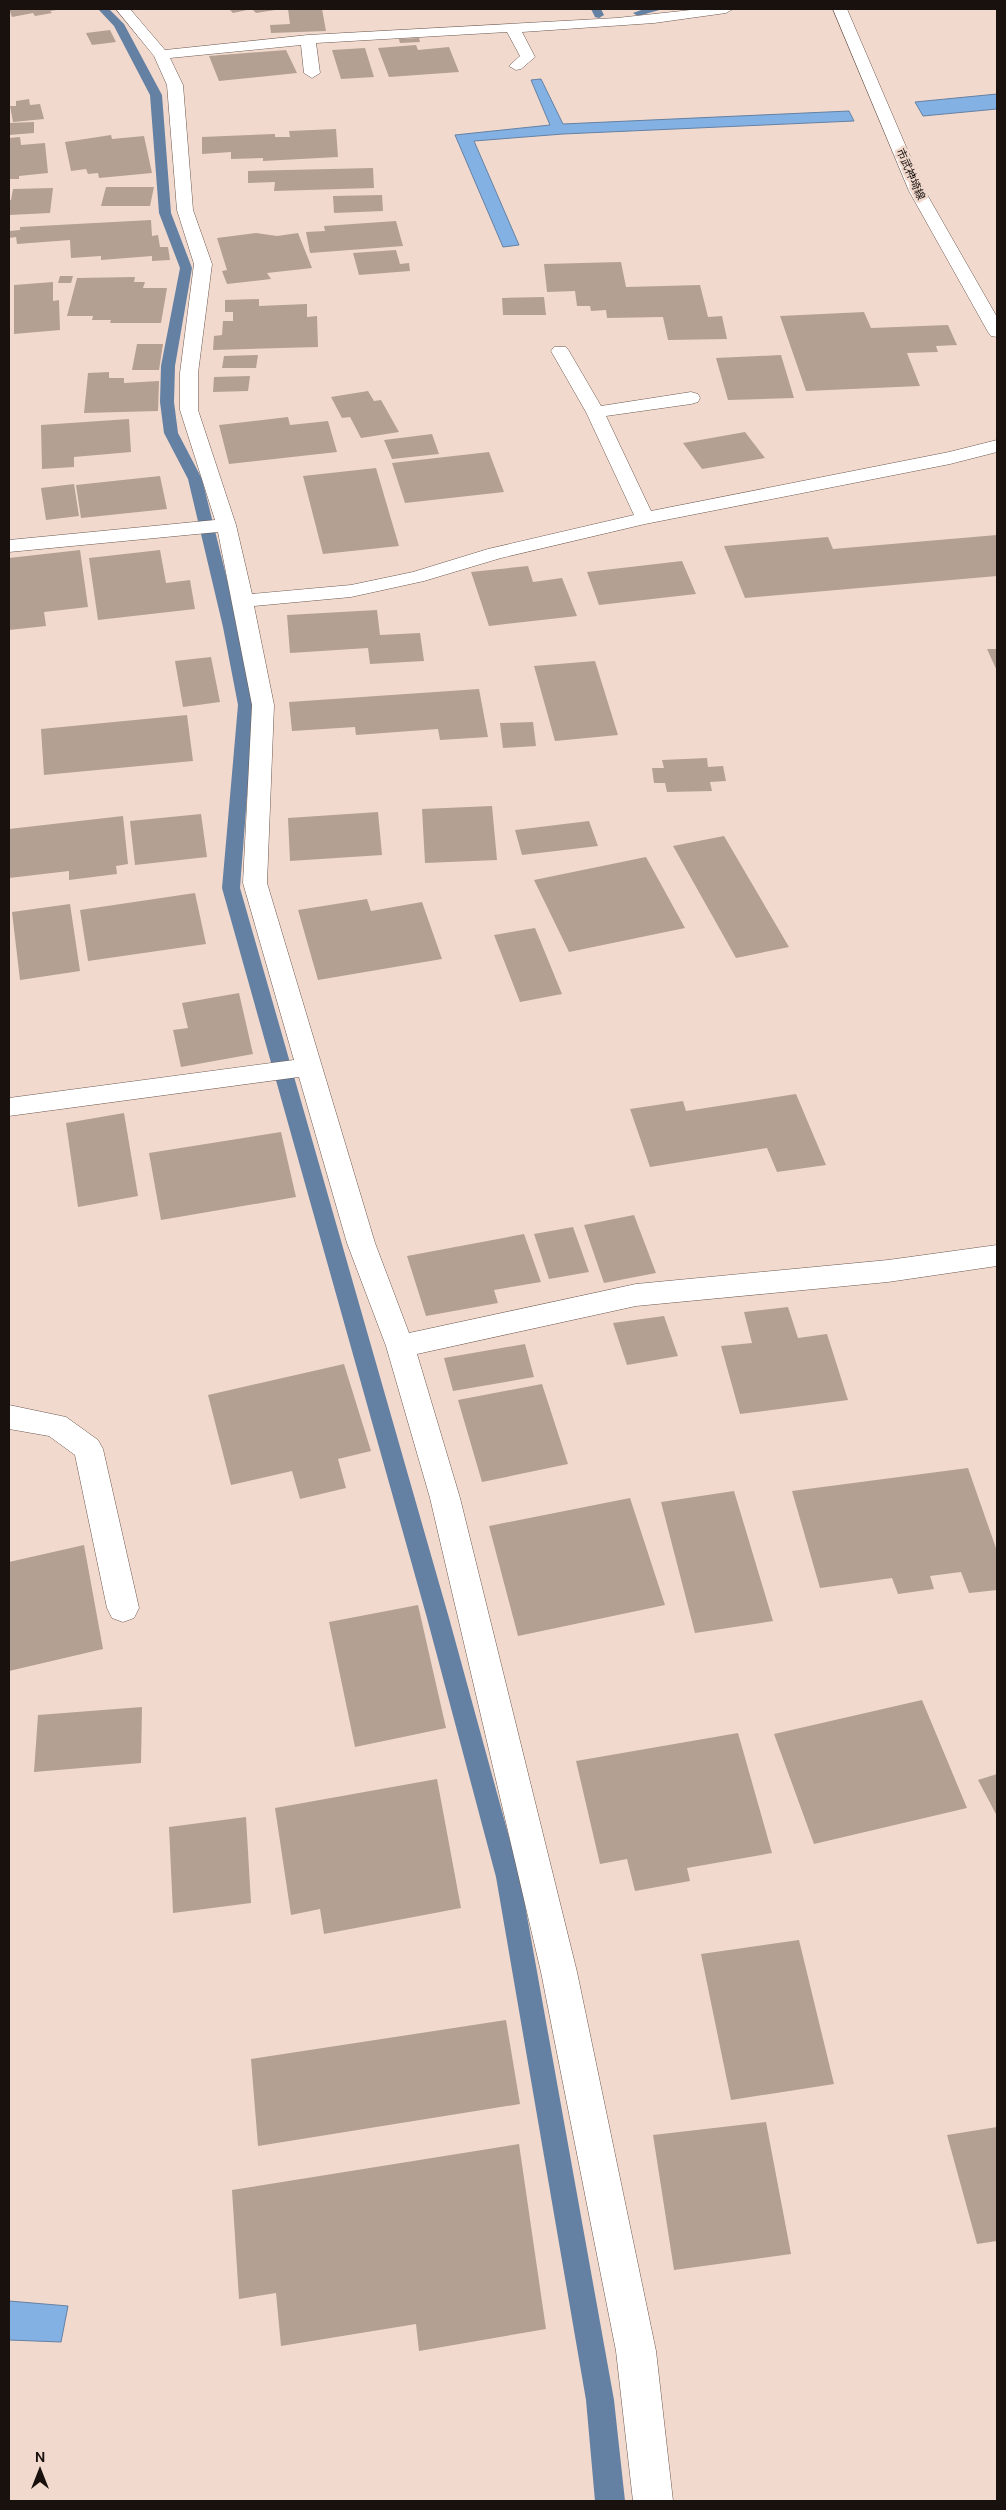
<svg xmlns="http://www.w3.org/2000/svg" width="1006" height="2510" font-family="'DM Sans','Noto Sans JP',sans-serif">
<rect width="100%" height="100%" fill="#f1d9ce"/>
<path fill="#84b1e3" stroke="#6481a3" d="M541,79L563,124L849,111L854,121L563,134L474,141L519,245L503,247L455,135L550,125L531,80Z
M997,94V109L923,116L915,102Z
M9,2301L68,2306L61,2342L9,2340Z"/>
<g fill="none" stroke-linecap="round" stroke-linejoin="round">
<path fill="#6481a3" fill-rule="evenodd" d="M98,9H109L124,24L162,95L171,213L192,268L175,366L174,402L178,433L202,479L239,627L254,705L240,888L449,1618L520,1877L614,2400L625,2501H595L586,2400L496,1877L427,1618L222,888L238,705L223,627L188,479L164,433L160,402L161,366L180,268L159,213L150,95L114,26Z
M591,9H601L604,15L599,18L595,17Z
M644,9H663L638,16L633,13Z"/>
</g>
<path fill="#b3a092" d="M9,9H57V10L50,11L52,13L35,16L33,13L12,17Z
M229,9H275V10L256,13L252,9L233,13Z
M288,9H322L326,31L271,33L270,25L290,24Z
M110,30L116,42L92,45L86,33Z
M419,38L420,42L400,43L399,39Z
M416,45L418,50L449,47L459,72L389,77L378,48Z
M365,48L374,77L341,79L332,50Z
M286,50L297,73L219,81L209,56Z
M29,99L30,105L40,104L44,119L13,122L10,106H16V101Z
M34,122V133L9,135V123Z
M336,129L338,157L263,161V158L231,159V152L202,154V137L275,134V137H290L289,131Z
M111,135L112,139L144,136L152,173L99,178L98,173L88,174L86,169L71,171L65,142Z
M20,137L21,145L45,143L48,173L19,176V179H9V138Z
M373,168L374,188L274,191L275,182L248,183V171Z
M106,187H154L150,206H101Z
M53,188L50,213L9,215V200H11L13,189Z
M382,195L383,211L334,213L333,196Z
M151,220L152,236L158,235L160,247H168L170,260L152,261V256L101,260V256L71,258L70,240L17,244L16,237L9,238V231L20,230V227Z
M396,221L403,246L310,253L306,232L325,231L324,226Z
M256,233L277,236L298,233L312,268L267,273L271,279L227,284L222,271L227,270L217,238Z
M396,250L400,264L409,263L410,271L359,275L353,253Z
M621,262L626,287L700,285L708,317L722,316L727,339L668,340L663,317L607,318L606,310L591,311L590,306H577L575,291L547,292L544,264Z
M60,276H73L71,283H58Z
M135,277L134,282H145L143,288H167L161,323H110L111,320H92L93,316H67L77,278Z
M53,282V301L59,300L60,330L14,334V285Z
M544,297L546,315H503L502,298Z
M259,299V306L307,304V317L317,316L318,347L213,350L214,336L222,335L223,321H233V312H225V300Z
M864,312L871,328L948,325L957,345L936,346L938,352L907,353L920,386L806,391L780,316Z
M137,344H163L159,370H132Z
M258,355L256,368H222L224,356Z
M781,355L794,398L728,400L716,358Z
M109,372V378H124V383L159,381L158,411L84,413L88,373Z
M250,376L248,391L213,392L214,377Z
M368,391L374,401L381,400L399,432L361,438L350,417L342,418L331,397Z
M288,417L290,425L328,421L337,452L229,464L219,425Z
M129,419L131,452L74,457V467L42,469L41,425Z
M745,432L765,458L702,469L683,443Z
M432,434L439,454L392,459L384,440Z
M489,452L504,492L405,503L392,463Z
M376,468L399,546L323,554L303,476Z
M160,476L167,509L81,518L76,485Z
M74,484L79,516L46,520L41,488Z
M997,535V576L745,598L724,546L828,537L833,549Z
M80,550L88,607L44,612L46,626L9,630V558Z
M160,550L166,583L190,580L195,609L98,620L89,558Z
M682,561L696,594L599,605L587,572Z
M528,566L533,582L562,578L577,616L489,626L471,572Z
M377,610L380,635L420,633L424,661L370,664L368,648L290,653L287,615Z
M987,649H997V671Z
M211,657L220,702L183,707L175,661Z
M595,661L618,735L555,741L534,666Z
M479,689L488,737L440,740L438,729L356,735L355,727L292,731L289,702Z
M187,715L193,761L44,775L41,729Z
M533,722L536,746L503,748L500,723Z
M707,758L708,767L723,766L726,781L710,782L712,791L667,792L665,783H654L652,768H664L662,760Z
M492,806L497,860L425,863L422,809Z
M378,812L382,855L290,861L288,818Z
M201,814L207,857L135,865L130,821Z
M123,816L128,864L116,866L117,874L69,880V871L9,878V829Z
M589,821L598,846L522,855L515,830Z
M724,836L789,947L736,958L673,846Z
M646,857L685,928L569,952L534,880Z
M195,893L206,944L88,961L80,910Z
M367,899L371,911L422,902L442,959L318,980L298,910Z
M70,904L80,971L20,980L12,912Z
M535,928L562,994L520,1002L494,935Z
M239,993L253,1054L181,1067L173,1030L188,1028L182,1003Z
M796,1094L826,1165L777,1172L767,1148L650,1167L630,1109L683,1101L686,1111Z
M124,1113L138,1196L78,1207L66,1123Z
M281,1132L296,1197L161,1220L149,1153Z
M634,1215L656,1273L604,1283L584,1225Z
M573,1227L589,1272L549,1279L534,1234Z
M524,1234L541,1282L494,1290L498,1303L426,1316L407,1256Z
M788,1307L798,1338L827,1334L848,1400L740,1414L721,1346L752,1343L744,1312Z
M664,1316L678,1356L627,1365L613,1323Z
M525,1344L534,1377L453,1391L444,1358Z
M344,1364L371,1451L338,1459L346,1488L300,1499L292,1471L231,1485L208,1395Z
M542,1384L568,1464L482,1482L458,1400Z
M968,1468L997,1551V1590L969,1593L961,1572L930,1576L934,1589L898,1594L892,1578L820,1588L792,1491Z
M734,1491L773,1621L695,1633L661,1502Z
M630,1498L665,1605L518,1636L489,1526Z
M84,1545L103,1649L9,1671V1562Z
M418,1605L446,1728L355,1747L329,1622Z
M922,1700L967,1808L814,1844L774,1734Z
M142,1707L141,1763L34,1772L38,1715Z
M738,1733L772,1853L687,1868L690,1881L635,1891L627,1859L600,1864L576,1761Z
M997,1774V1816L978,1780Z
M437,1779L461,1908L324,1934L320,1909L291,1915L275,1808Z
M246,1817L251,1903L173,1913L169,1827Z
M799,1940L834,2084L731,2100L701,1954Z
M506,2020L520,2104L258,2146L251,2059Z
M766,2122L791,2254L674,2270L653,2135Z
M997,2127V2241L977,2244L947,2135Z
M519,2144L546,2329L419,2351L416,2324L281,2346L276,2293L239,2299L232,2190Z"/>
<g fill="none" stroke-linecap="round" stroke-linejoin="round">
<g stroke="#6d5950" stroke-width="1">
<path id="minor" d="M116,9H130L165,50L308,35L617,18L700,9H733L726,13L654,23L522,32L535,57L521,69L516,70L509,66L520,56L507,32L316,43L320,73L312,78L304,73L301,45L170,58L183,85L193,210L212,264L198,373V410L236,525L252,594L351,585L413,572L488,549L634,515L586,412L551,351L554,347H566L569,351L601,406L691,392L698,394L700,398L698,402L691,404L606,416L651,511L949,452L997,440V452L950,464L645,524L501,558L424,581L351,597L254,606L274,705L267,883L375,1243L409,1333L636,1284L888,1260L997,1245V1266L888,1282L636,1306L417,1354L460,1498L577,1972L656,2351L673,2501H633L616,2351L541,1972L430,1498L386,1346L347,1243L299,1077L9,1116V1098L294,1060L243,883L252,705L218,532L9,552V540L215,520L180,410V373L194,264L177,210L167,85L154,56Z
M9,1405L66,1417L98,1440L103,1449L139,1608L134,1618L123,1622L112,1618L107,1608L75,1455L49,1436L9,1429Z"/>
</g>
<g stroke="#6d5950" stroke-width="1">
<path id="major" d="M833,9H847L925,191L997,317V337L991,336L988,332L909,191Z"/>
</g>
<use href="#minor" fill="#fff" fill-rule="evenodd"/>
<use href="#major" fill="#fff" fill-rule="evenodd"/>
</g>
<g text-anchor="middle" stroke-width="5" stroke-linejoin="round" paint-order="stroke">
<g font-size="11" fill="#18110d" stroke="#f1d9ce">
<text transform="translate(911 174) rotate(66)" y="4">市武神埼線</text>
</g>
</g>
<rect width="1006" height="2510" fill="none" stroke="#18110d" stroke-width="20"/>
<g transform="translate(40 2470)" stroke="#f1d9ce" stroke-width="4" paint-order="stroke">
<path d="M0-4L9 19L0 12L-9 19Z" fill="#18110d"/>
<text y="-8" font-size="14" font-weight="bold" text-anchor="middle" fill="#18110d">N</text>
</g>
</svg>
